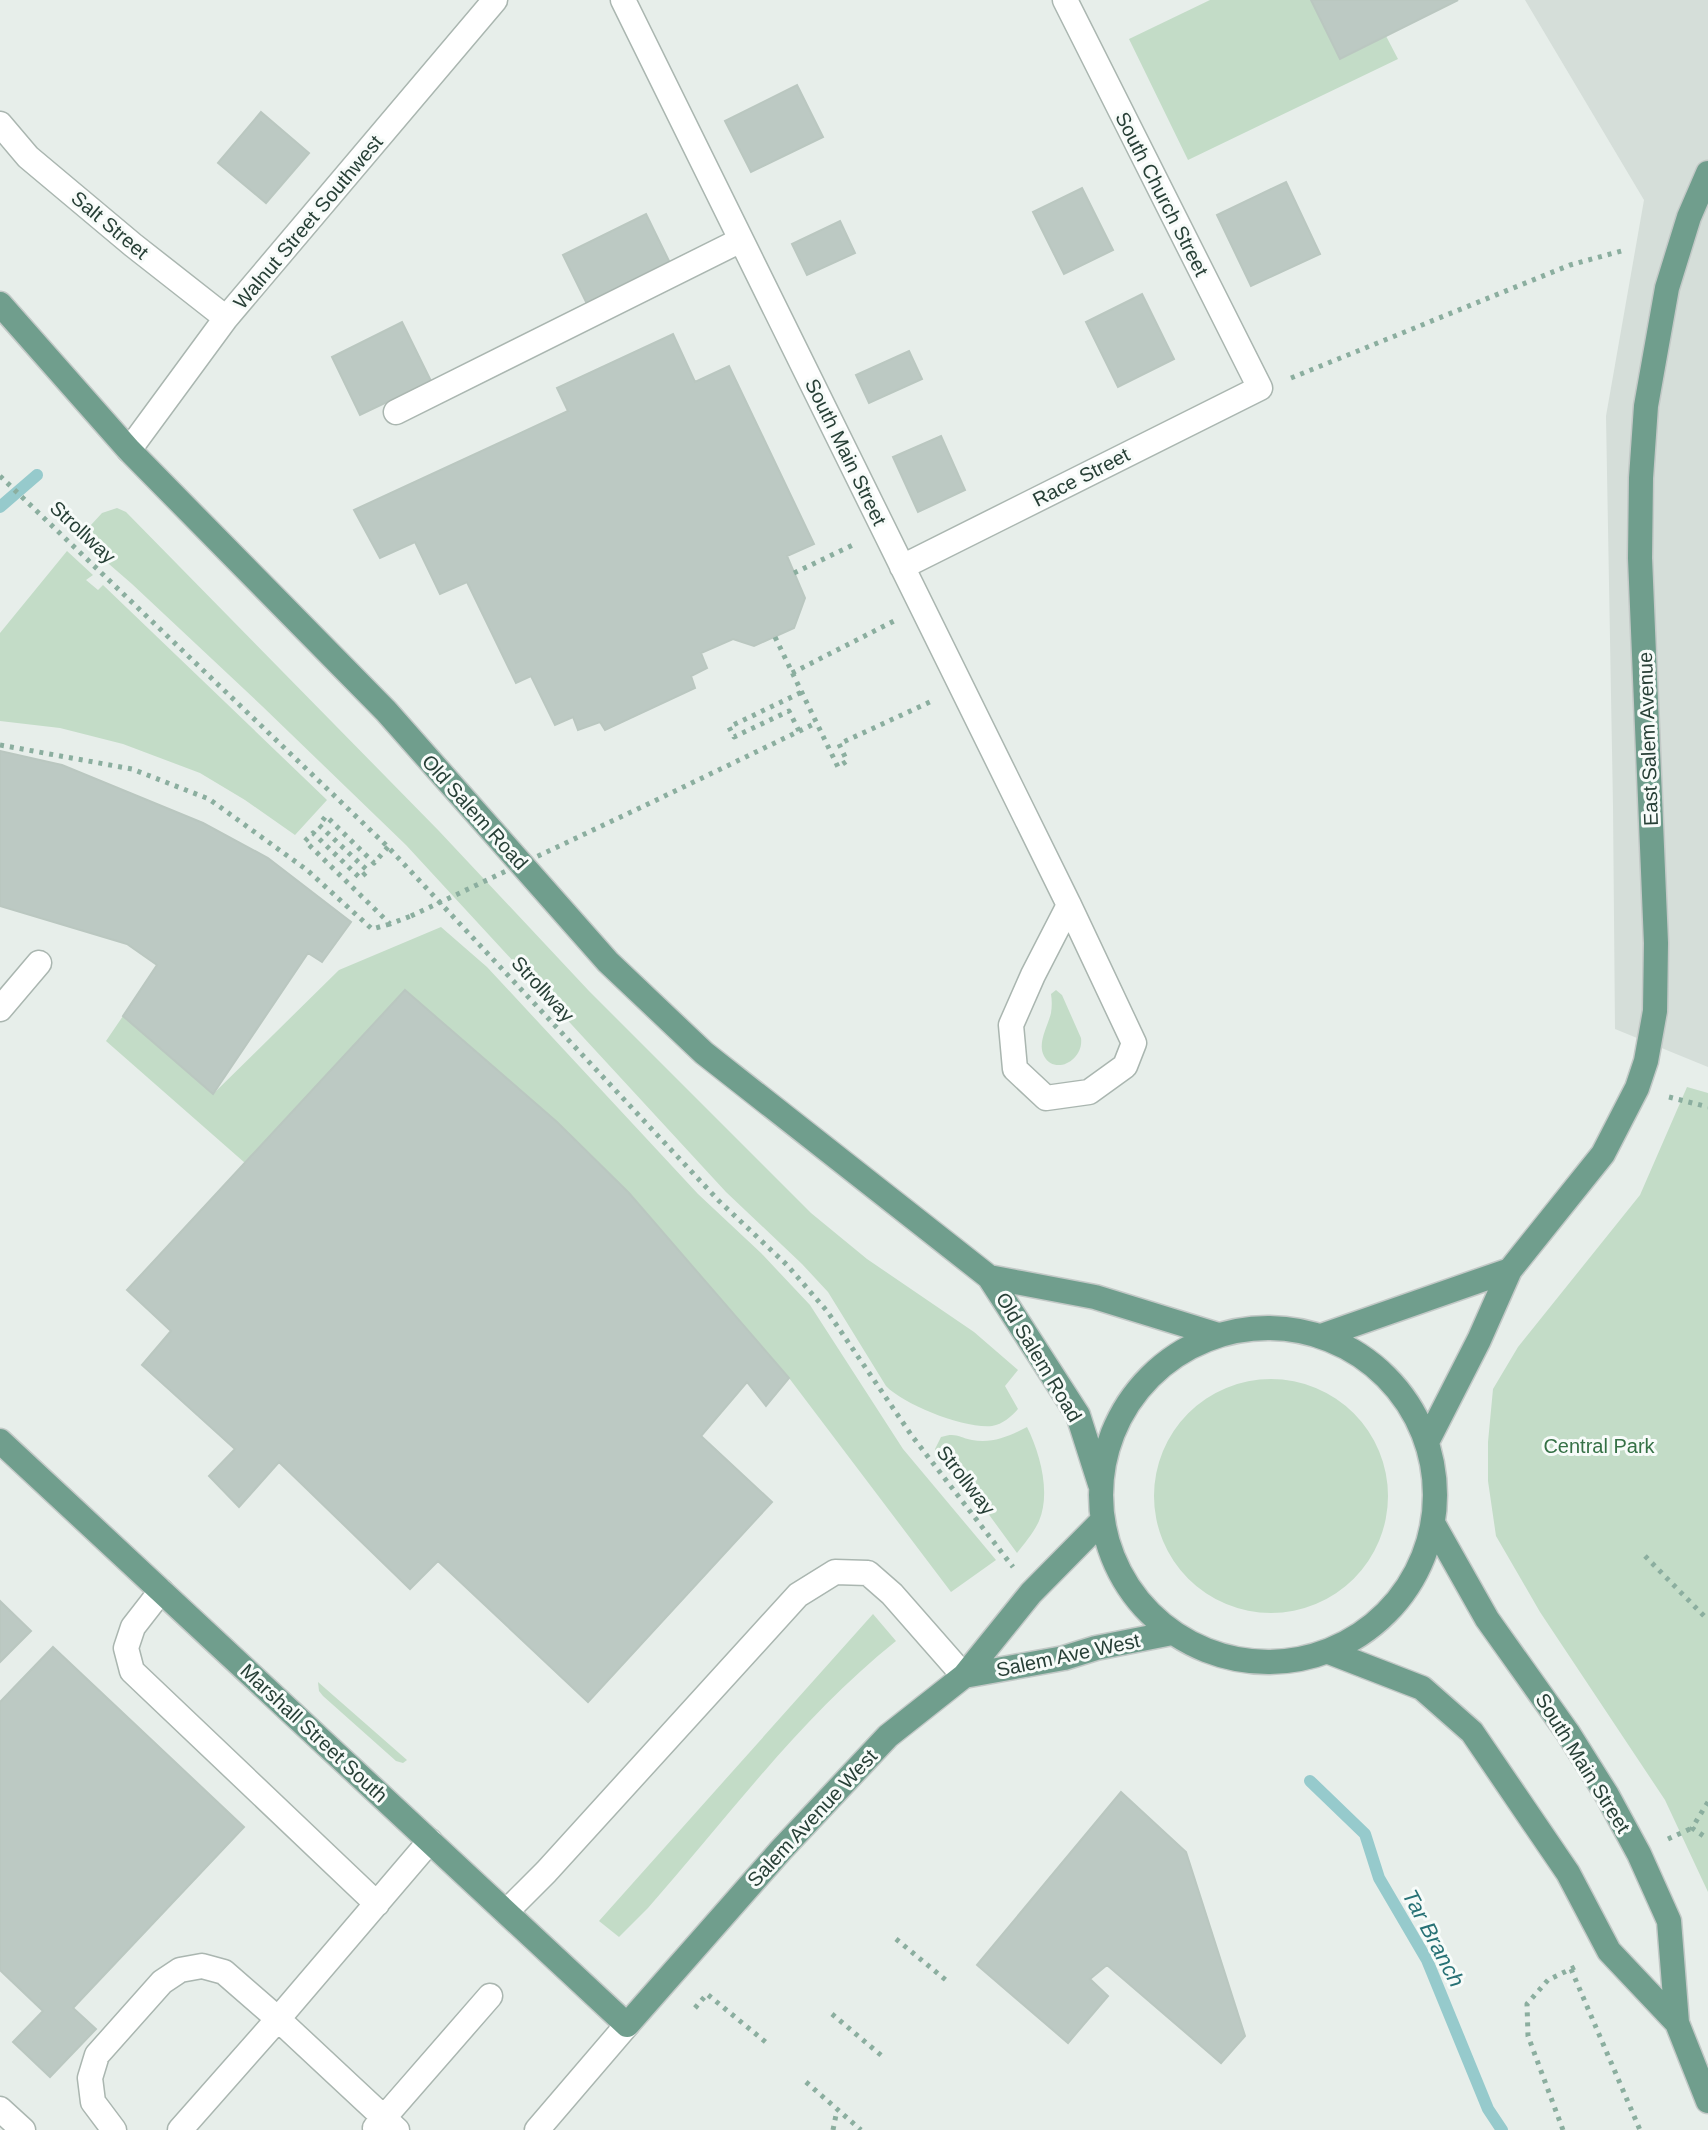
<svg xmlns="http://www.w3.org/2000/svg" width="1708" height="2130" font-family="Arial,sans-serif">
<rect width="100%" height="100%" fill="#e7eeea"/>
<path fill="#d5ded9" d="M1525,0H1708V1067L1615,1029L1613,806L1606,416L1644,200Z"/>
<path fill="#c3dcc7" d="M1210,0H1311L1386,36L1398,59L1188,160L1129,39Z
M117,508L126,512L439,831L589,991L811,1213L867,1259L974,1332L1018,1370L1005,1386L1018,1409C1011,1417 1003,1424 992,1426C965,1429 904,1405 886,1386L828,1292L802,1264L726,1192L406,845L262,706L132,584L79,538L102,513Z
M67,551L93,575L86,580L98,590L103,585L327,800L295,835L245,800L200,773L123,744L60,728L0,721V633Z
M441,927L487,967L698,1194L761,1253L810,1305L903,1449L996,1560L951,1592L789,1378L557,1122L405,990L245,1163L106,1041L123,1016L213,1094L339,970Z
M1056,990L1062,995L1081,1038C1084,1060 1055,1076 1044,1056C1037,1043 1048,1026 1051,1013C1052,1007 1052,1000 1051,994Z
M1687,1087L1708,1093V1892L1665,1800L1540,1612L1496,1536L1488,1481V1442L1493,1389L1518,1347L1640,1195Z
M1154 1496a117 117 0 1 1 234 0a117 117 0 1 1-234 0Z
M1027,1427C1040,1453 1051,1493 1039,1521C1034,1532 1025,1543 1017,1553L979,1501L939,1457L935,1449L941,1437C956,1432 958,1437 972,1440C992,1444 1010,1436 1027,1427Z
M873,1614L896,1641C801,1717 728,1817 648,1908L619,1937L599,1921Z
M318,1682L407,1760L403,1763L396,1761L323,1696L319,1691Z"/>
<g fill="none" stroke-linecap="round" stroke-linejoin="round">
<path stroke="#96cacc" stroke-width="12" d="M0,507L37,475
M1310,1781L1365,1834L1379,1878L1427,1960L1488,2109L1502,2130"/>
</g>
<path fill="#bcc9c3" stroke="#bac7c0" stroke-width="2" d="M1311,0H1458L1340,59Z
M797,85L823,137L751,172L725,121Z
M261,112L309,153L266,203L218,163Z
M1286,182L1320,254L1251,286L1217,215Z
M1082,188L1113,250L1064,274L1033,212Z
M646,214L671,265L588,306L563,255Z
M840,221L855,253L807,275L792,244Z
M1142,294L1174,359L1118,387L1086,322Z
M402,322L431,381L360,415L332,357Z
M673,334L695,382L729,366L814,544L787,556L805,598L794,628L754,646L733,639L701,653L707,668L691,676L695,688L605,730L600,722L578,730L573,717L555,725L531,676L516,683L467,582L440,594L415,542L380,558L354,510L568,411L557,388Z
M909,351L922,379L869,403L856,375Z
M941,436L965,490L918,512L893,457Z
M0,751L62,765L203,823L268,858L351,922L322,962L308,953L213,1094L123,1016L157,965L127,944L0,906Z
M405,990L557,1122L629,1193L789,1378L766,1406L747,1382L701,1436L772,1502L588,1702L438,1561L410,1589L279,1462L239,1507L209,1476L235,1449L142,1365L171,1331L127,1290Z
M0,1601L31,1631L0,1662Z
M53,1647L244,1827L73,2008L96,2029L50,2077L13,2042L43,2011L0,1970V1702Z
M1121,1792L1186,1852L1245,2036L1221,2063L1107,1965L1090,1979L1108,1996L1068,2043L977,1965Z"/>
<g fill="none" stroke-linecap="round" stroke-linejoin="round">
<g stroke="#aab6b0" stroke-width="27">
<path id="minor" d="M623,0L1069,905L1134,1043L1125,1066L1089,1092L1046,1098L1015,1069L1011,1025L1033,975L1069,905
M0,124L28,157L133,245L226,318
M396,412L741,240
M129,450L226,318L495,0
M902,567L1260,388L1065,0
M0,1009L39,963
M161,1591L133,1627L126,1648L132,1671L377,1904
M506,1912L546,1872L798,1595L835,1572L868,1573L892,1594L964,1676
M0,2109L23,2130
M375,2128L490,1996
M114,2130L93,2102L90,2078L97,2055L162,1982L180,1970L202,1966L224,1972L278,2019L180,2130
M397,2130L278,2019L430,1841
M537,2130L627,2025"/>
</g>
<g stroke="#c3c9c7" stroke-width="27">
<path id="major" d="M0,304L129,450L386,711L608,962L704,1053L989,1277L1078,1415L1100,1484
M989,1277L1095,1297L1218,1335
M1101 1495a167 167 0 1 1 334 0a167 167 0 1 1-334 0Z
M1321,1336L1510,1270
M1428,1440L1479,1340L1510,1270L1603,1154L1637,1088L1646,1061L1655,1011L1656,943L1640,558L1641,478L1646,406L1667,288L1689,217L1708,173
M0,1441L627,2025L781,1850L888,1736L964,1676L1031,1593L1102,1521
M1434,1525L1487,1619L1568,1733L1607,1795L1639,1854L1669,1921L1677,2023L1708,2101
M1329,1652L1422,1688L1472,1732L1568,1873L1609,1951L1677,2023
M964,1676L1064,1658L1096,1648L1172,1633"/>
</g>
<path stroke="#8bae9f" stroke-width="5" stroke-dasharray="4 6" stroke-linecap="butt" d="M1291,378L1570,265L1625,250
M0,476L388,847L719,1201L787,1265L827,1311L912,1436L1013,1567
M794,573L855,544
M775,637L838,767L847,761L839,744L932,701
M792,673L894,621
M799,731L789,711L734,737L729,727L802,692
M0,745L132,769L209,799L307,870L372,929L390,924
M646,805L816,723
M388,847L374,863L326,816L319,825L368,871L360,878L313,833L305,841L390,924L411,916
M1669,1097L1708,1107
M1645,1556L1708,1620
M1708,1802L1692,1828L1708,1839
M1668,1839L1692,1828
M896,1939L947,1981
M1571,1969L1640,2130
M695,2008L707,1994L768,2044
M832,2014L882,2056
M806,2082L861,2130
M833,2130L837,2110
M1563,2130L1528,2036L1527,2004L1548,1980L1579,1965"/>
<use href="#minor" stroke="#fff" stroke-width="24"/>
<use href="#major" stroke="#709e8d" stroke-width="24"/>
<path stroke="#8bae9f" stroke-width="5" stroke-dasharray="4 6" stroke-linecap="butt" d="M411,916L646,805"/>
</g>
<g text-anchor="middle" stroke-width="6" stroke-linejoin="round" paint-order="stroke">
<g font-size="20" fill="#273f36" stroke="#f7fbf9">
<text transform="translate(1162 194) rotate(63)" y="7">South Church Street</text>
<text transform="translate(308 222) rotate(-50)" y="7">Walnut Street Southwest</text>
<text transform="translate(110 225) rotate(40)" y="7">Salt Street</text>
<text transform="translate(846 452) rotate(64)" y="7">South Main Street</text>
<text transform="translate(1081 477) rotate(-27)" y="7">Race Street</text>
<text transform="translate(83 532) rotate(43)" y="7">Strollway</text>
<text transform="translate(1648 739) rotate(-92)" y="7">East Salem Avenue</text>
<text transform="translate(475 812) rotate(48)" y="7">Old Salem Road</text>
<text transform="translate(543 989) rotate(47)" y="7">Strollway</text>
<text transform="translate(1039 1357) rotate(59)" y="7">Old Salem Road</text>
<text transform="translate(966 1480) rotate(52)" y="7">Strollway</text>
<text transform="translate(1068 1655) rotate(-12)" y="7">Salem Ave West</text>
<text transform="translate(314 1733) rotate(43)" y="7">Marshall Street South</text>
<text transform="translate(1583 1763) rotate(58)" y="7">South Main Street</text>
<text transform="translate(812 1818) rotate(-47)" y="7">Salem Avenue West</text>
</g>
<g font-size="20" fill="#367146" stroke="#f7fbf9">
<text x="1599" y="1453">Central Park</text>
</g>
<g font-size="22" font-style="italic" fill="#277175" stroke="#f7fbf9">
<text transform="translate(1434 1938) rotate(62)" y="8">Tar Branch</text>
</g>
</g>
</svg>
